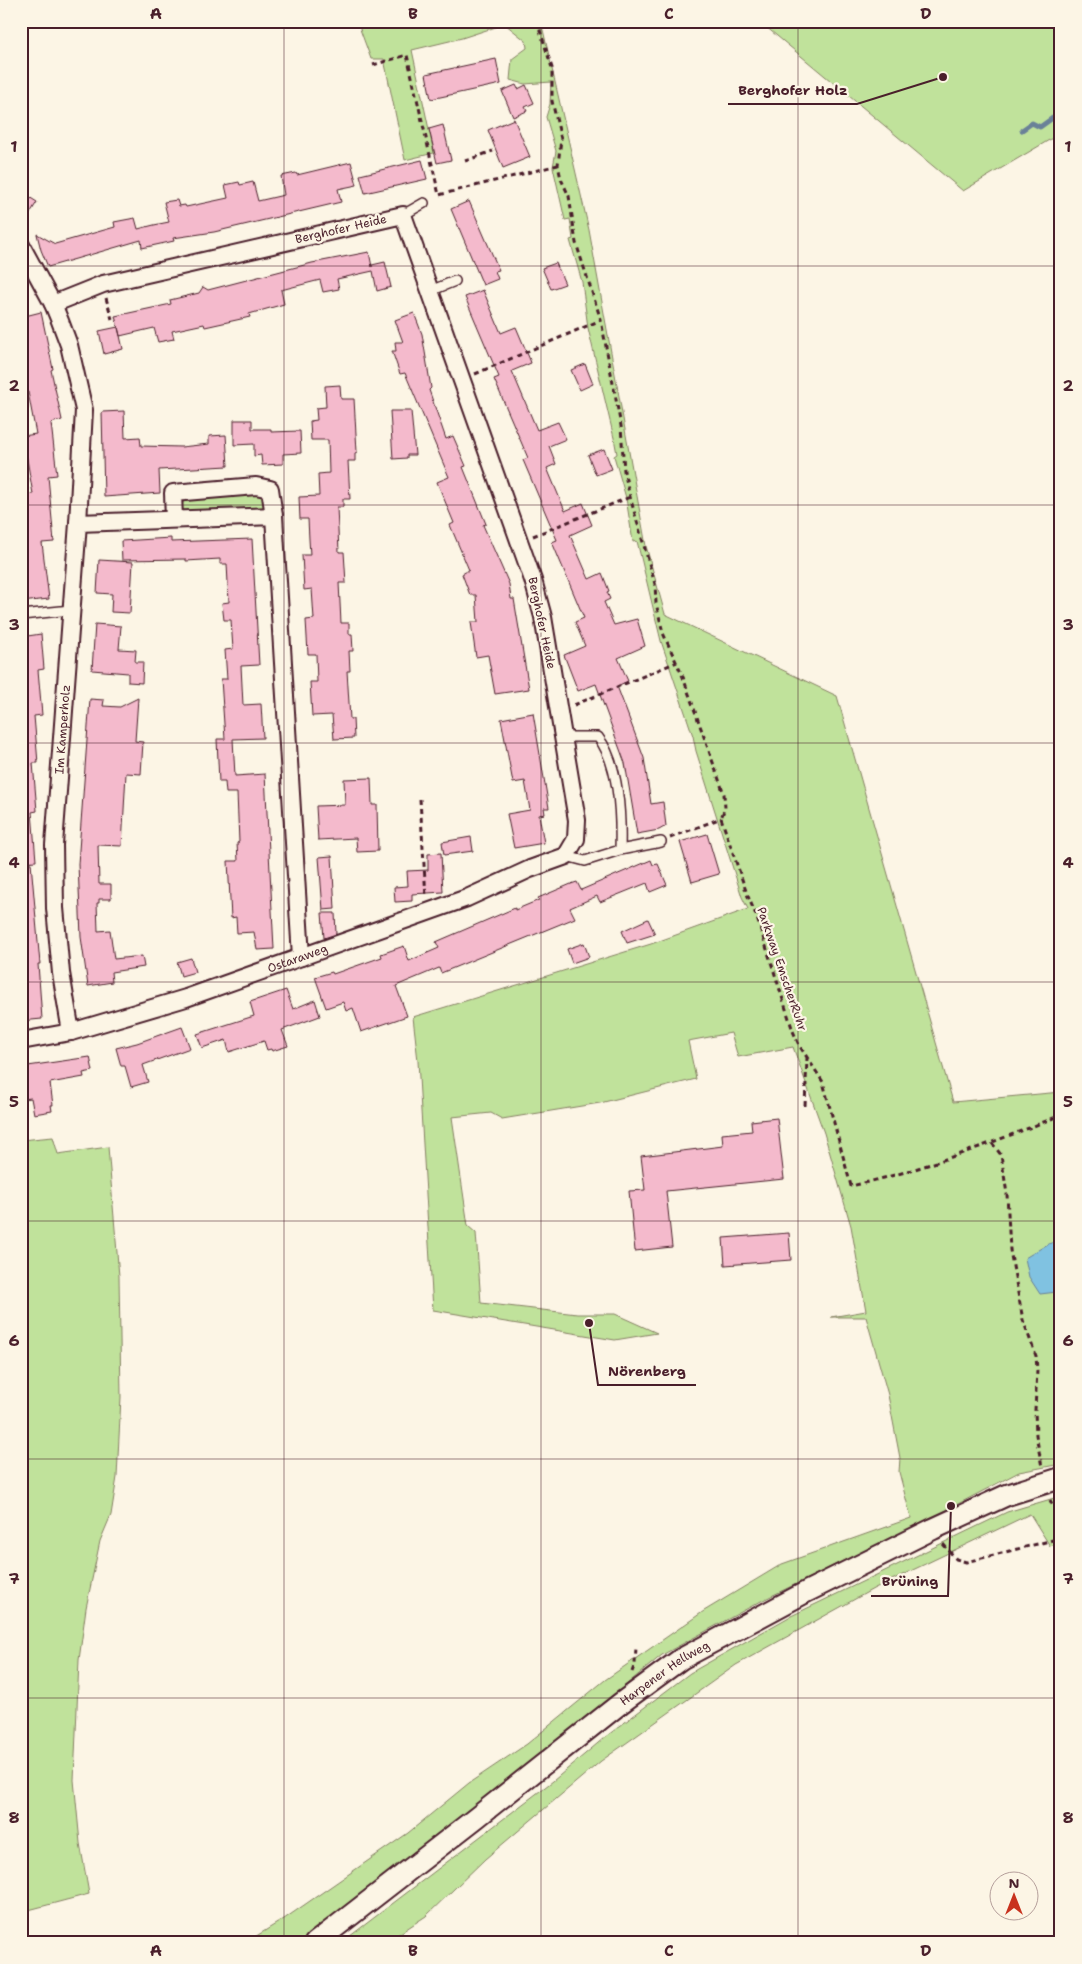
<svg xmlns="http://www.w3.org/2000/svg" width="1082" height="1964" font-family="'Shantell Sans',sans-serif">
<rect width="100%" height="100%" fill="#fcf5e5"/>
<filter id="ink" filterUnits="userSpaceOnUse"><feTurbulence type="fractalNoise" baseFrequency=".02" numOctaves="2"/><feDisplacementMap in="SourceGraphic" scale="10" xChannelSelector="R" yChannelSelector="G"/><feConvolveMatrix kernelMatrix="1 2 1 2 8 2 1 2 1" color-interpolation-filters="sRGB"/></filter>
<g filter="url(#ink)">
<path fill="#c0e29b" stroke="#858063" d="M357,21H541L589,230L646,546L665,614L837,696L953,1102L1061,1092V1464L1019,1472L916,1526L763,1600L662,1655L475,1810L302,1943H245L284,1919L408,1833L469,1783L527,1744L605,1680L704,1611L782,1564L911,1518L899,1472L900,1458L888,1395L866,1317H831L866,1311L851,1226L824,1133L793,1047L738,1057L731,1033L688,1041L696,1079L600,1103L502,1119L491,1113L452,1117L468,1226L476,1233L481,1303L577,1314H615L657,1333L615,1340L433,1310L418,1061L413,1017L651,944L748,909L742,897L696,751L693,736L661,641L637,541L633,542L626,498L614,456L617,454L614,438L588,328L582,282L570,240L573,239L570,219L565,220L553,167L556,151L546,117L550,104L551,82L525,84L510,80L512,59L527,48L526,41L505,24L462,38L412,50L434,153L405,160L384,59H371Z
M759,21H1061V133L963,191Z
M261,493L265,498V507L261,511L183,512L181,507L185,499Z
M53,1137L58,1154L108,1147L119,1276L121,1397L117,1477L111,1515L100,1541L86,1608L79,1660L74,1780L80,1843L89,1894L21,1912V1140Z
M1061,1496V1541L1050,1546L1030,1514L875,1588L736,1665L601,1761L485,1859L426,1916L385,1943H341L553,1781L604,1738L690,1673L789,1617L895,1566L1007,1512Z"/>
<path fill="#80c2e1" stroke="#6a8198" d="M1061,1240V1289L1057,1292L1040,1294L1029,1277L1025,1258L1048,1244Z"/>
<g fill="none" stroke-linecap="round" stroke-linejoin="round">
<path stroke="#6a8198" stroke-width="5" d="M1022,130L1032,123L1040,127L1061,112"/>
</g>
<path fill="#f4bacc" stroke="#4a1f2b" d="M496,59L501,84L431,99L426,74Z
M516,85L518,89L526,85L534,103L525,107L527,111L513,117L502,91Z
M514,119L530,157L503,168L488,130Z
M443,125L451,160L437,163L429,129Z
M422,160L427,179L365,193L360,175Z
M351,162L357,185L338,189L341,202L214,232L173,238L174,241L142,248L141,240L48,267L41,250L37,234L55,244L115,227L114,222L135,218L138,229L154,225L169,222L164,202L177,200L179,206L185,205L186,207L228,198L225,185L239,182L240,185L253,182L258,201L284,195L281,176L296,173L297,175Z
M21,192L37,202L21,228Z
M469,201L499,270L495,271L498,279L483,285L451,209Z
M369,252L372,267V265L385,262L391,287L377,291L373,271L337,279L339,289L323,292L320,280L281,290L284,304L249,314L250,317L205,327L204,324L172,331L174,339L158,342L154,328L120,336L115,316L171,304L170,300L199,293L203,287L208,290L312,263Z
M556,263L565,284L551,289L542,268Z
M483,290L501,333L516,327L530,360L531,363L512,371L537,430L558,422L566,439L549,446L556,464L547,468L565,511L583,503L592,525L570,535L589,579L602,573L609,591L607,592L610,599L604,602L614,625L637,619L645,646L618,658L628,681L617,686L644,758L651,804L663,802L666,826L659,830L637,834L625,763L596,684L578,691L564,655L585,646L575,622L584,618L552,542L557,540L523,460L528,458L494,379L499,377L465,297Z
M41,312L53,369L51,370L62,420L51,423L57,475L48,476L54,542L42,543L49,599L21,602V545H25L21,495L33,494L23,436L36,434L28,392L24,393L21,381V317Z
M414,313L422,334L431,388L429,390L446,439L453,436L466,466L463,467L486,524L483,525L509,584L511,599H514L529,689L495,694L488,655L476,657L471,622H478L476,595H470L462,574L469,570L450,525L454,523L437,482L449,477L405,373L400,374L392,351H396L395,342H403L395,320Z
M118,327L123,349L104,354L99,331Z
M585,364L593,384L580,390L571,370Z
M340,385L341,399H354L357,452L355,453V461H348L350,499H343V507H337L339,552H344L346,583H339L341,623H349V634H352L353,651H349L350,671H347L350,719H353L354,738L334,739L332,715L312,716L310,682H317L316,654H308L306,620L314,619L312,589L304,590L302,555H310L309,539L308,519H300L299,497L319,496L318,474L329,473L328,440H311L310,421L317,420L316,408L326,407L325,386Z
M124,411L125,438L140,437L141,446L181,447L209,444V436L226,435L228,466L159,470L160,493L104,497L102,412Z
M390,411H411L415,455H407V458L393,459Z
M234,420H252V429H271V432L300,431L301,453L283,454V464L262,465L261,455L254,456V444L234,445Z
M604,449L612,469L596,475L588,455Z
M171,538V542L252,539L259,665L241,666L243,705L261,704L263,738L233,739L235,776L265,774L274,949L257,950L254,932L237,933L236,917L231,918L228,861H238L237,843L239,842L237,793H226L225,782H219L217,739H225L221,679H227L225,650L233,649L231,620H224L222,603L229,602L227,564H220V559L186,561V559L122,560L121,541Z
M99,560L133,562L130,613L111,612L112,594L97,593Z
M95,624L121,626L119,649L136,650L135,662H143L142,683L128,682V673L92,670Z
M41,634L44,669L38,670L42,715L34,716L38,763H33L37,811L32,812L36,861L21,862V637Z
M138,698L135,741L143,742L141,774L126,773L122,846L98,845L99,884H111V899H99V903H97L98,931L110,930L114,959L142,956L144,967L111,972L112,982L88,986L81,937L78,864L90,699L104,700L103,706L120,707Z
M533,713L549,808H544L545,814L539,815L544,843L514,848L507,814L530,810L525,781L513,783L501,719Z
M371,778L372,805H377L378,851L357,852L356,838L318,840L316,806L345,805L344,779Z
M707,834L719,874L692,882L680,842Z
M471,837L473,851L444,855L442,842Z
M441,853L443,892L412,894V901L395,902L394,887L408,886L407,871L428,870V854Z
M332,856L335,909L323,910L319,857Z
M651,860L653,865L658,864L667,885L650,892L647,883L600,902L597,896L570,908L575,918L441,973L439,968L396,986L407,1016L361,1032L353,1008L346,1011L343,1002L326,1008L315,977L332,972L333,974L382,957L381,954L404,946L409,961L439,948L436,942L515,908V910L539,900L538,898L571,884L577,882L581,890Z
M21,863H31L40,964H38L42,1019L21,1021Z
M322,913H335L336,934L324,938Z
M648,919L655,934L627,943L622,931Z
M584,943L589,957L572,963L567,949Z
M191,958L195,972L181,976L177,962Z
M286,990L293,1009L315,1000L320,1016L282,1030L288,1046L272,1051L271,1049L267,1050L264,1041L229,1052L226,1040L202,1048L197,1034L254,1016L250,1002Z
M182,1027L190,1048L143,1065L148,1082L131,1087L125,1066H121L116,1048L137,1043Z
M90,1057L93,1071L83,1073L84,1077L50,1083L53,1105H51L52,1111L34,1114L31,1098L23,1099L21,1067Z
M777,1118L784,1179L666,1191L672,1247L635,1251L629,1191L645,1190L641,1156L723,1146L722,1134L752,1131L751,1121Z
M789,1233L791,1260L725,1265L723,1238Z"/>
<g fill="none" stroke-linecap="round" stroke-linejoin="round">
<g stroke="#4a1f2b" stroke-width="12">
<path id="service" d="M403,215L424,203
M430,291L455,281
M21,615L71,610
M564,737H598C619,764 621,816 620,850
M566,856L585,861L620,850L661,842"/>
</g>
<g stroke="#4a1f2b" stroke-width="20">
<g id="minor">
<path d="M21,245L53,304L60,321L69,345L84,410L78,523"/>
<path d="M174,519L173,493L256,486L270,489L274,516"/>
<path id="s1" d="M71,1032L61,973L55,908L54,845L78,523L274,516L301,957"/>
<path id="s2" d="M21,1041L71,1032L186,998L467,898L530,869L566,856L576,839L577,820L543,617L533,580L403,215L103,284L53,304"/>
</g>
</g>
<g stroke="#4a1f2b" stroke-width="24">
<g id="tertiary">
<path id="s3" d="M315,1943L476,1818L621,1703L681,1659L808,1591L933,1529L1007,1495L1061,1478"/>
</g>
</g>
<path stroke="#4a1f2b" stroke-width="3" stroke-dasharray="5 4" stroke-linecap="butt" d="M537,21L552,68V101L561,139L558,165L561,179L569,196L576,243L601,320L621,426L624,471L630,497L655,584L656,603L663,633L683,677L724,794L725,808L721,818
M373,65L407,55L439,195L558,165
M465,161L493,151
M106,298L112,319
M475,374L601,320
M533,536L630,497
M574,705L677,662
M420,799L426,897
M721,818L747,894L756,915L793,1031L799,1045L823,1082L851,1186C923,1170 992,1143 1061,1115
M670,838L721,818
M805,1106L807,1058
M992,1143L1001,1155L1007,1194L1010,1250L1023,1320L1036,1356L1037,1370L1035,1410L1036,1435L1042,1467
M1050,1500L1053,1506L1061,1509
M943,1544L956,1559L966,1562L1061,1538
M632,1672L635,1664L636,1647"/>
<use href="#service" stroke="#fcf5e5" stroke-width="9"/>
<use href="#minor" stroke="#fcf5e5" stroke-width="16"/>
<use href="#tertiary" stroke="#fcf5e5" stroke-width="20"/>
</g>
</g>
<path fill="none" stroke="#4a1f2b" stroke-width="1" stroke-opacity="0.55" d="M284,21V1943M541,21V1943M798,21V1943M21,266H1061M21,505H1061M21,743H1061M21,982H1061M21,1221H1061M21,1459H1061M21,1698H1061"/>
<g text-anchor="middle" stroke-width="4.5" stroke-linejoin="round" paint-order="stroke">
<g font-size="12" fill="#4a1f2b" stroke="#fcf5e5">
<text transform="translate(341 229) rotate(-13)" y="4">Berghofer Heide</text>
<text transform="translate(542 623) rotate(78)" y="4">Berghofer Heide</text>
<text dy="4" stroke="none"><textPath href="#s1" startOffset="304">Im Kamperholz</textPath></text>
<text dy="4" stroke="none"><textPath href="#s2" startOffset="289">Ostaraweg</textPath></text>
<text transform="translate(782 969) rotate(71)" y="4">Parkway EmscherRuhr</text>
<text dy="4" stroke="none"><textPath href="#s3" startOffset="442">Harpener Hellweg</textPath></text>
</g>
</g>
<path fill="none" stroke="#4a1f2b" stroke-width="2" d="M943 77L857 104H728M589 1323L598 1385H696M951 1506L948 1596H871"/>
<g fill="#4a1f2b" stroke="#fcf5e5" stroke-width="2">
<circle cx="943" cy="77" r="5"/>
<circle cx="589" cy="1323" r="5"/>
<circle cx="951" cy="1506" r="5"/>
</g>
<g font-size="14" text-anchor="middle" font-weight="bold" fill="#4a1f2b" stroke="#fcf5e5" stroke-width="4.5" stroke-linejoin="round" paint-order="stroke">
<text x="793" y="95">Berghofer Holz</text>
<text x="647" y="1376">Nörenberg</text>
<text x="910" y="1586">Brüning</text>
</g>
<rect width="1082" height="1964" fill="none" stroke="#fcf5e5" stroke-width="55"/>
<g transform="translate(1014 1896)"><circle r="24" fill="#fcf5e5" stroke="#b59f9b"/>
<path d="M0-4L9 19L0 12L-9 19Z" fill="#c8321e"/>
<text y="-8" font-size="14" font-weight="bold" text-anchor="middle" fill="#4a1f2b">N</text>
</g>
<rect x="28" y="28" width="1026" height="1908" fill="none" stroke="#4a1f2b" stroke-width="2"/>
<g font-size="16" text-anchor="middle" font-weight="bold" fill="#4a1f2b">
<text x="156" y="19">A</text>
<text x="413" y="19">B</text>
<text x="669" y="19">C</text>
<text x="926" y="19">D</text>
<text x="14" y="152">1</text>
<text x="1068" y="152">1</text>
<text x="14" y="391">2</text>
<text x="1068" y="391">2</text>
<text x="14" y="630">3</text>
<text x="1068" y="630">3</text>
<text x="14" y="868">4</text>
<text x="1068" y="868">4</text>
<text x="14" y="1107">5</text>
<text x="1068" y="1107">5</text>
<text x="14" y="1346">6</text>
<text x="1068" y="1346">6</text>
<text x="14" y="1584">7</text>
<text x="1068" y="1584">7</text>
<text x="14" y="1823">8</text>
<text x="1068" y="1823">8</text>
<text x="156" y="1956">A</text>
<text x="413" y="1956">B</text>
<text x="669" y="1956">C</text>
<text x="926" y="1956">D</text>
</g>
</svg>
